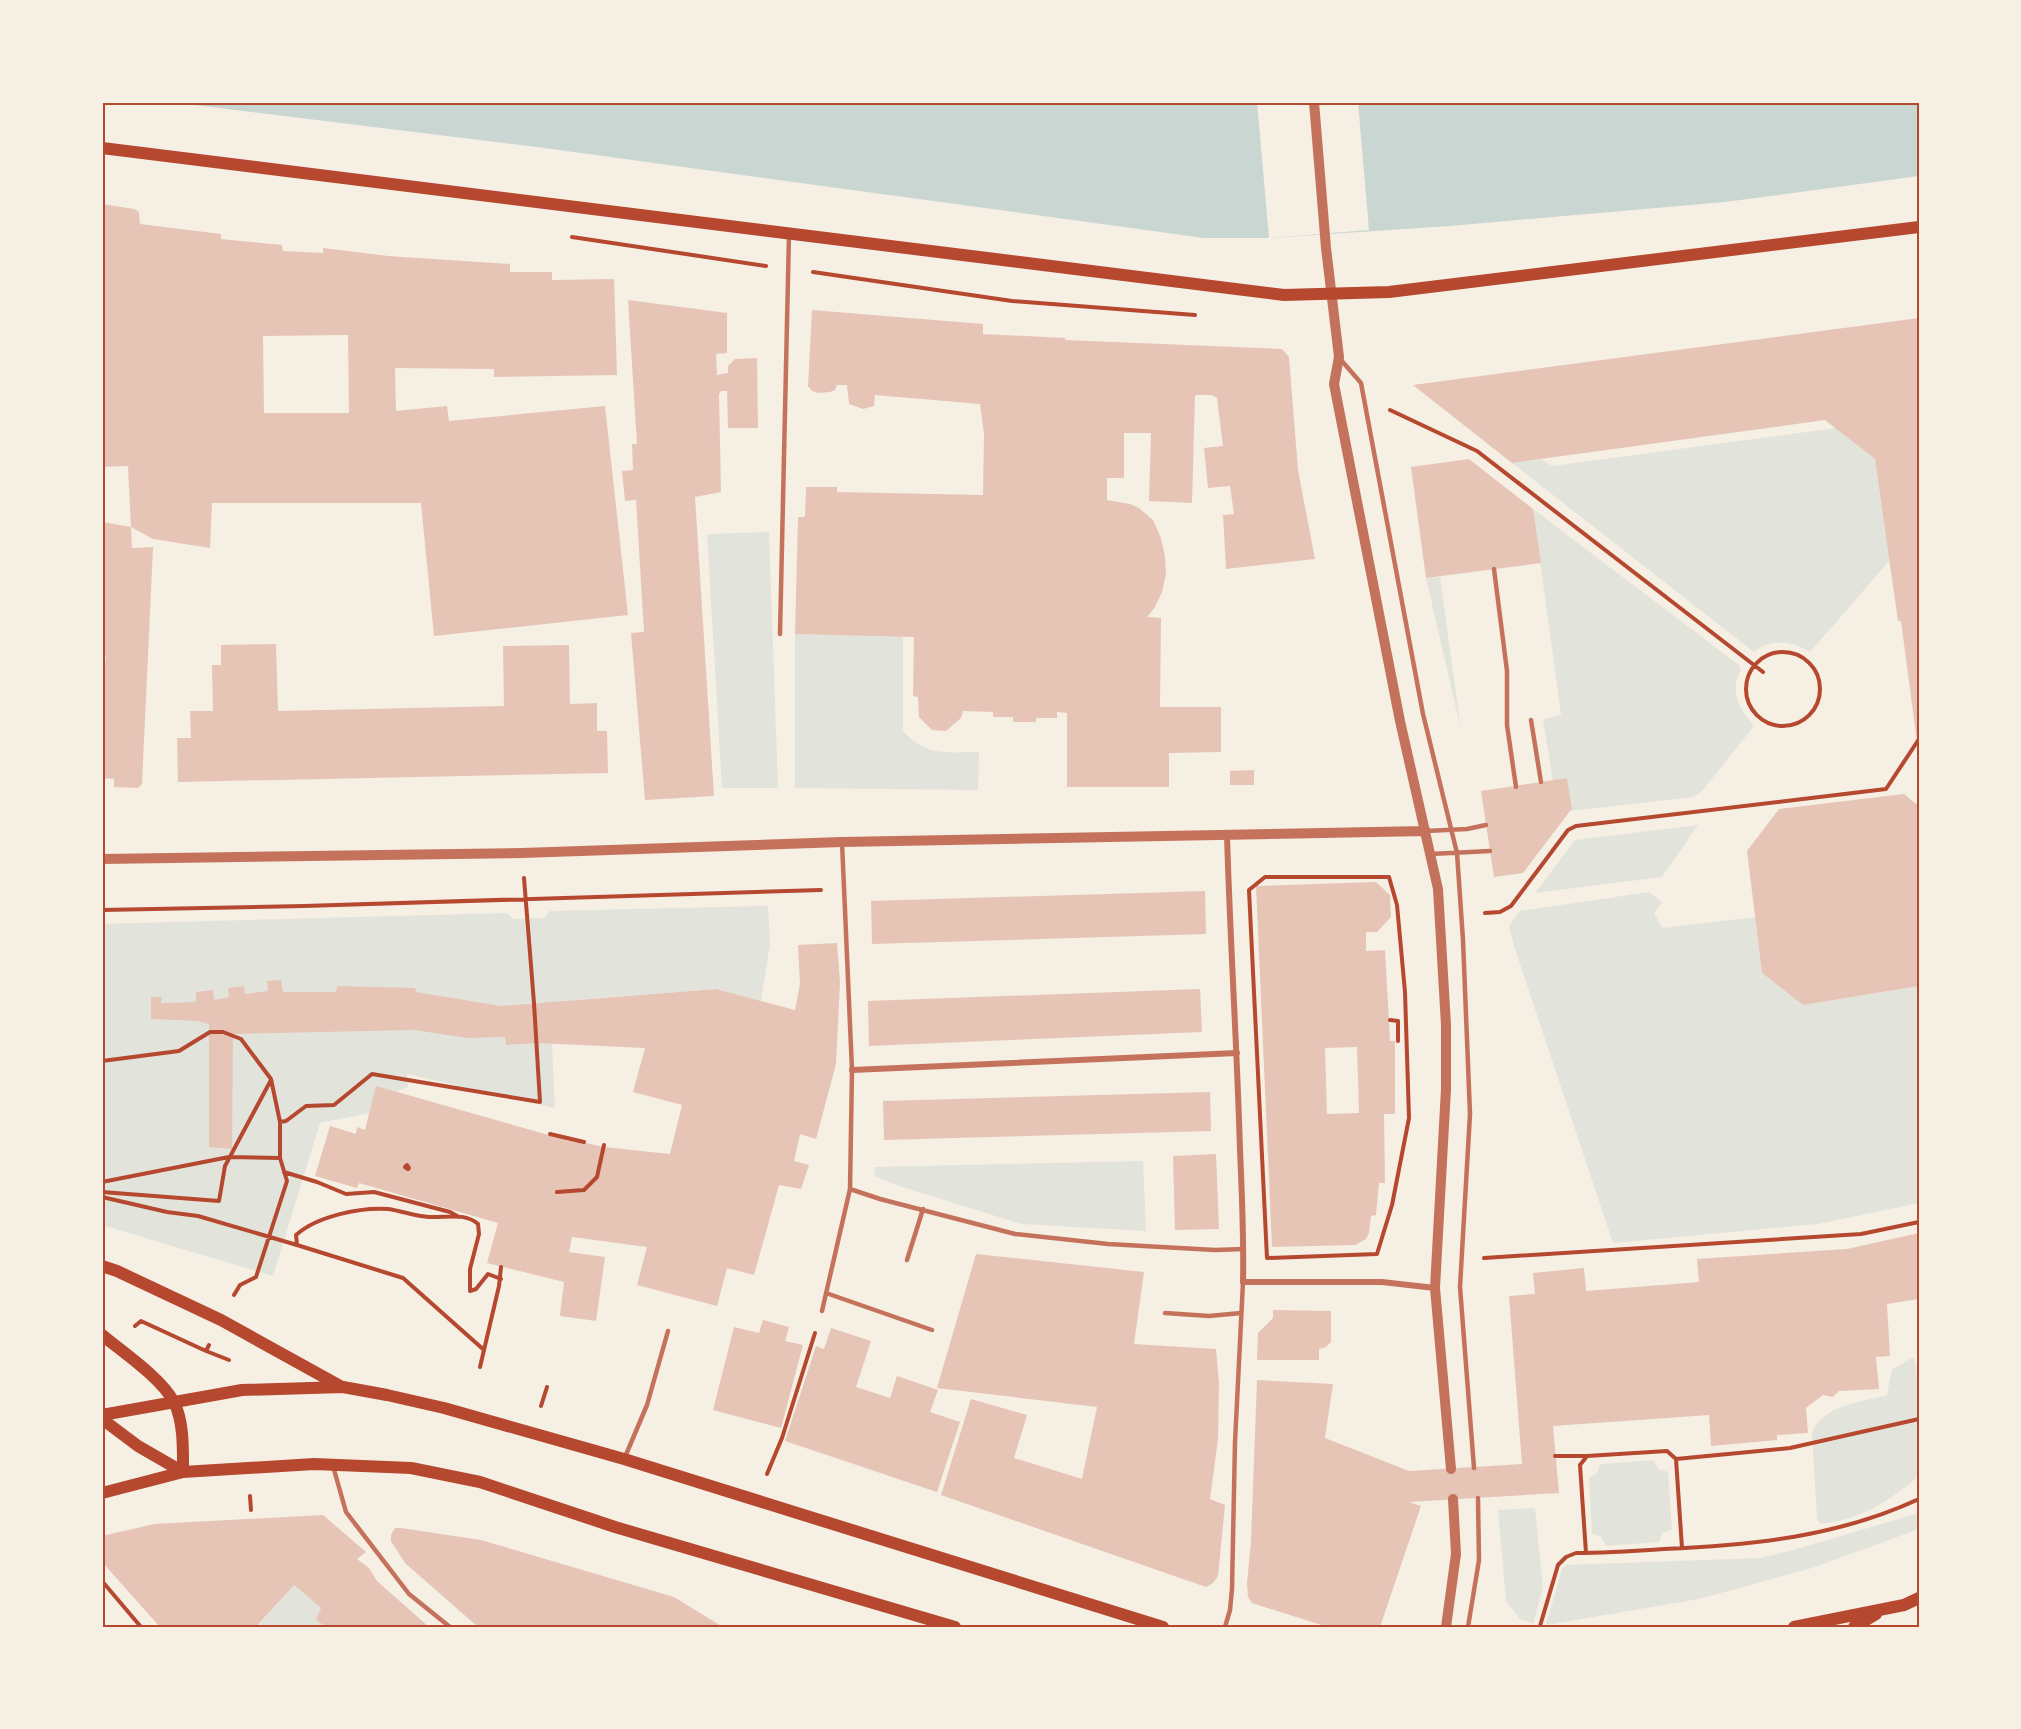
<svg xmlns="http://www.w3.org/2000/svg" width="2021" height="1729" font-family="Karla,sans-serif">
<rect width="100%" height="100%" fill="#f6efe4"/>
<path fill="#e2e4dc" d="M1836,428L1875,459L1890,560L1810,652C1792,641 1772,638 1754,652L1512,463L1541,459L1552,466Z
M1533,509L1739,665L1741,671C1728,690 1741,711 1754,726L1702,791L1694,797L1570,811L1572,808L1567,779L1553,781L1543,719L1561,715Z
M769,532L778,788H722L707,534Z
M1440,577L1461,730L1426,578Z
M795,634L903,636V731C926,757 947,752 979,752L978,790L795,788Z
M1698,825L1662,877L1535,893L1575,840Z
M1649,892L1662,902L1654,914L1663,928L1755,917L1762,973L1803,1005L1919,986V1203L1818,1224L1613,1243L1514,946L1509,926L1520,911Z
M768,906L770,944L761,1001L716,989L574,1000L552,1044L555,1108L407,1074L408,1087L386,1096L370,1113L320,1123L273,1276L102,1225V924L507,913L513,919L544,918L550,911Z
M1143,1161L1146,1231L1021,1224L893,1184L875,1176L874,1167Z
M1914,1357L1919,1385V1476C1891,1500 1858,1521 1821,1524L1817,1519L1812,1433C1822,1405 1862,1402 1887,1395L1892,1369Z
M1654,1460L1658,1469L1668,1472L1672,1529L1662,1533L1659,1542L1606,1546L1601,1537L1592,1533L1589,1478L1597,1473L1600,1464Z
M1535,1508L1543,1588L1533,1624L1520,1619L1506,1601L1498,1510Z
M1919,1513V1529L1812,1568L1699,1599L1546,1625L1562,1569L1566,1565L1760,1558L1793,1550Z
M294,1585L321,1608L316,1619L325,1627H257Z"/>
<path fill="#c9d6d2" d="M171,102H1919V176L1725,202L1450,226L1269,238H1204L537,147Z"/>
<path fill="#f6efe4" d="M1257,102H1358L1369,230L1269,238Z"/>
<path fill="#e6c5b7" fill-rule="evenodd" d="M102,204L134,209L139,212L140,224L221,234V239L282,245L283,251L323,253V248L388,256L510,264V272H552V280L614,279L617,375L494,377V369L395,368L396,411L447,406L449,421L605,406L628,615L434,636L421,503H212L210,548L153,539L131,527L132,548L153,547L142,784L138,788L114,787V779L102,778V687L106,656H102V522L131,527L128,466L102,467ZM348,335L349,413H264L263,336Z
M628,300L727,313V353L716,354L717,375L728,373V366L735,359L757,358L758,428H728L727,391H721L719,394L721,492L695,497L714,796L645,800L631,633L644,632L636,500L625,501L622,471L633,470L632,444H637Z
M812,310L983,324V334L1065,338V340L1282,349L1289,357L1298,470L1315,559L1226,569L1223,515L1234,514L1230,486L1208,488L1204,448L1223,446L1217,398L1212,395H1195L1192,503L1149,501L1151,433H1124V478H1107V500L1130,504L1139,508L1153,520L1161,538L1165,557L1166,574L1162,592L1155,607L1147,617L1161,618L1160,707H1221V752L1169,753V787H1067V713L1057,712V718H1036V722H1013V717H993V712L963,711L961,718L946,731L932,730L919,717L918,697L913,696L914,637L795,634L798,517H805L806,487H837V492L983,495L984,434L980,404L875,395L874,406L863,409L849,404L847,385H837L835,390L830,392L818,393L812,391L808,386Z
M1919,318V757L1901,621H1898L1875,459L1825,420L1512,463L1413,385Z
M1469,459L1533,509L1541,563L1426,578L1411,467Z
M276,644L278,711L504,706L503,646L569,645L570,704L597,703V731H607L608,773L178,782L177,738H191L190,711H213L212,665H221V645Z
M1254,770V785H1230V771Z
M1567,778L1572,809L1570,811L1523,873L1494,877L1481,791Z
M1904,794L1916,804L1919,800V986L1803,1005L1762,973L1747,851L1779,809Z
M1376,882L1390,895L1391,917L1377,932H1366V951L1385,950L1390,1041H1395V1114H1384L1385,1183H1379L1376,1215L1371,1216L1369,1233L1366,1239L1355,1245L1272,1247L1256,886ZM1357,1047L1359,1113L1327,1114L1325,1048Z
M1205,891L1206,934L872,944L871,901Z
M837,943L840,982L836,1064L816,1139L800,1134L794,1161L809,1165L801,1189L779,1185L754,1275L727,1268L717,1306L637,1285L647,1247L572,1237L569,1252L605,1257L596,1321L560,1316L564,1282L487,1263L498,1223L359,1183L357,1188L315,1176L330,1126L356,1134L357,1127L365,1130L376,1086L545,1134L604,1147L670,1154L682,1105L633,1092L645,1048L537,1043L506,1045L505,1037L468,1038L414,1030L233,1034L232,1149L209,1147V1024L198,1021L151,1019V997H162L161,1003L196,1002V992L213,990L214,1000L229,997L228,988L244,986L245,994L268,991L267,981L281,980L283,992H336L337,986L415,988L416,992L501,1006L716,989L795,1010L800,984L798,945Z
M1200,989L1202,1032L869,1046L868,1001Z
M1210,1092L1211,1131L884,1140L883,1101Z
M1216,1154L1219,1229L1175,1230L1173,1156Z
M1919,1233V1299L1887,1304L1890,1356L1876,1357L1879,1389L1839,1391L1833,1397L1823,1395L1806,1408L1808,1433L1777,1435V1440L1711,1446L1709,1415L1553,1426L1559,1493L1409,1502L1421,1506L1380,1627H1328L1258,1605L1252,1603L1248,1597L1247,1583L1251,1541L1257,1380L1333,1384L1325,1438L1409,1471L1522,1464L1509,1296L1535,1294L1533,1273L1584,1268L1586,1291L1699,1282L1697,1259L1847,1249Z
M976,1254L1144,1272L1134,1344L1216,1349L1219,1383L1218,1439L1210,1499L1225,1505L1218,1576L1213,1583L1206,1587L941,1495L971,1399L1027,1415L1014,1458L1082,1479L1097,1407L937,1388Z
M1273,1310L1331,1311V1342L1326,1347L1319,1349V1360H1257L1258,1333L1273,1318Z
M763,1320L789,1327L785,1341L803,1345L781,1428L713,1410L734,1327L759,1333Z
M831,1328L871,1341L856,1387L890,1398L897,1376L938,1390L930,1412L960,1422L937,1492L785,1441L816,1346L824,1349Z
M323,1515L366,1552L357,1559L369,1568L377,1581L429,1627H325L316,1619L321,1608L294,1585L256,1627H160L102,1562V1536L154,1524Z
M395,1528H401L481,1540L674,1597L723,1627H478L405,1563L391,1541V1535Z"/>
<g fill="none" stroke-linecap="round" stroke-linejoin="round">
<path stroke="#b5482f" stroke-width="4" d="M572,237L766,266
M813,272L1012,301L1195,315
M1390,410L1477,451L1763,672
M1746 689a37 37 0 1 1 74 0a37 37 0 1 1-74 0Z
M1265,877H1389L1397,905L1405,992L1409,1118L1392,1205L1377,1254L1267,1258L1249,890Z
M102,910L304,906L821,890
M1485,913L1500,912L1511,906L1568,830L1576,826L1886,789L1919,739
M1390,1020L1398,1021V1041
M102,1061L179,1051L210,1032H223L241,1039L271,1079L280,1122V1158L287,1181L256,1277L240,1285L234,1295
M280,1122L286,1121L306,1106L334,1105L372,1074L540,1102L534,1003L524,878
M550,1134L584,1142
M407,1165L409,1168L408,1169L405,1167Z
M284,1172L317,1182L346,1194L374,1192L450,1212L459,1217
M102,1182L229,1157L280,1158
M102,1192L219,1201L225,1166L271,1080
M557,1192L584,1190L597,1177L604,1145
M102,1197L167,1212L198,1216L297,1245
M1484,1258L1861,1234L1919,1222
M135,1326L141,1321L206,1351L209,1345
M484,1350L403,1278L297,1245L296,1235C317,1216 361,1207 388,1209C402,1211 415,1216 429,1217C445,1218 465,1212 478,1224L479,1234L470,1269V1291L476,1289L488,1274L501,1279
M206,1351L229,1360
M480,1367L499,1286L501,1267
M541,1406L547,1387
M1555,1456H1586
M1676,1459L1790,1448L1919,1419
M767,1474L782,1438L815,1333
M250,1496L251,1510
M1586,1553L1580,1465L1587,1456L1667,1451L1676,1459L1682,1548
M102,1581L141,1627
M102,1625L104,1627
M1541,1627L1540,1626L1558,1565L1566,1557L1576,1553C1605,1553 1635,1551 1664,1549C1753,1545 1837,1537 1919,1499"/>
<path stroke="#c5725c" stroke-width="4.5" d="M1341,360L1361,383L1423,714L1457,853L1463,940L1470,1114L1460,1287L1474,1468
M1494,569L1507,671V725L1516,787
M780,634L789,234
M1531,720L1541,782
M1426,831L1467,829L1486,825
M1431,854L1490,851
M850,1189L880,1199L1015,1234L1108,1244L1215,1250L1244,1249
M907,1260L923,1209
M826,1293L932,1330
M822,1311L850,1189L852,1070L842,842
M1165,1313L1209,1316L1241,1313
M625,1457L647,1405L668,1331
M333,1466L346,1512L409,1594L450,1627
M1225,1627L1230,1610L1232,1589L1235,1442L1243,1282
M1468,1627L1479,1560L1478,1498"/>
<path stroke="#c5725c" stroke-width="6" d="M1227,835C1230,940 1237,1045 1240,1150C1242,1194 1244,1238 1243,1282H1382L1435,1288
M852,1070L1237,1053"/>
<path stroke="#c5725c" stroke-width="10" d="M1314,102L1326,248L1339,357L1334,384L1400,721L1438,889L1446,1025V1089L1435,1288L1451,1469
M102,859L522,853L842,842L1426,831
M1446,1627L1456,1554L1453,1499"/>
<path stroke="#b5482f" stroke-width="12" d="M102,148L1284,295L1389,292L1919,227
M102,1266L117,1271L221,1320L342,1387
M102,1335C123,1352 161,1378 174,1402C184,1422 183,1450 183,1472
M102,1415L242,1390L343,1387L387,1395L444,1408L624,1459L1163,1627
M102,1419L138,1446L183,1472
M102,1493L183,1472L314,1464L411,1468L480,1482L615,1527L955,1627
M1794,1627L1904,1605L1919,1598
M1854,1627L1876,1614"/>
</g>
<rect width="2021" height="1729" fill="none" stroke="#f6efe4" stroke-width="207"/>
<rect x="104" y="104" width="1814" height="1522" fill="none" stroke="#b5482f" stroke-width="2"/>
</svg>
